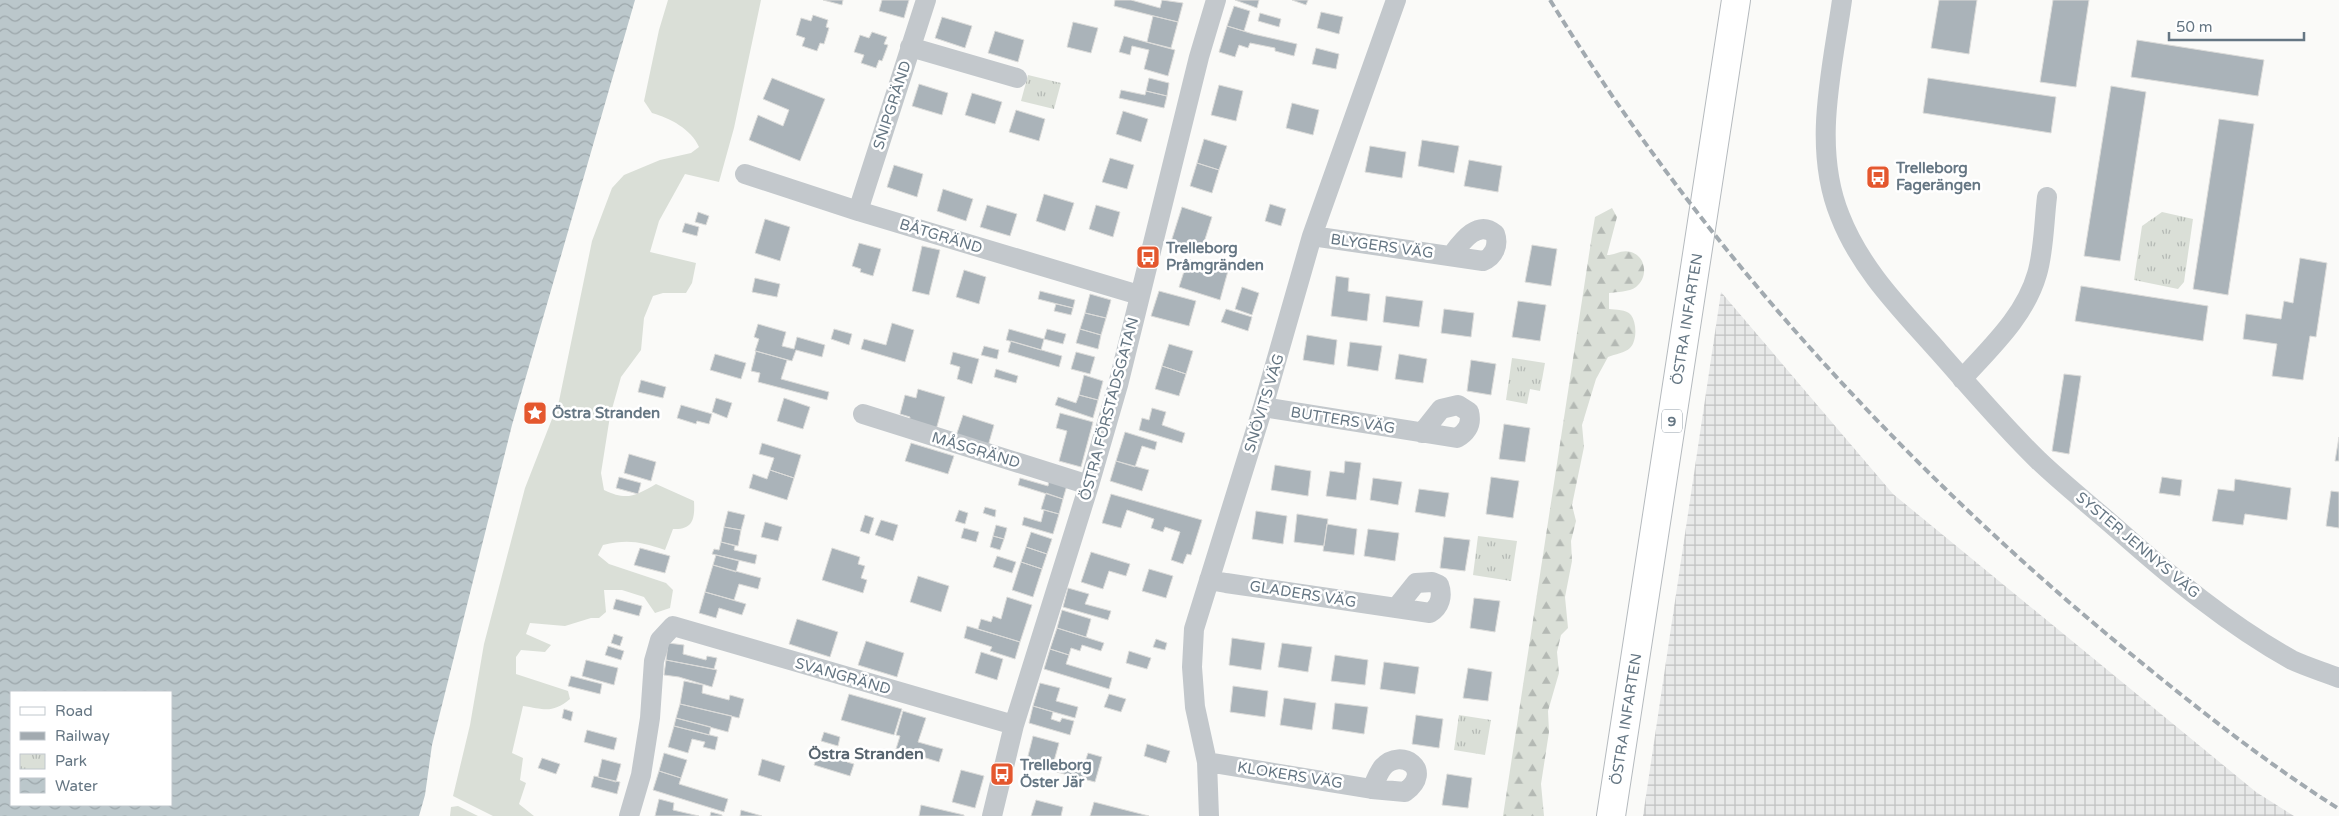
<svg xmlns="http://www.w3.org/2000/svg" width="2339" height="816" font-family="'Varela Round',sans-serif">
<defs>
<pattern id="industrial-grid" width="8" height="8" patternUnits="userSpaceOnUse" patternTransform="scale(1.25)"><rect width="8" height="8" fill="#e8e9e9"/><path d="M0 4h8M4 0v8" fill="none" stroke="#c0c1c2"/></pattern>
<pattern id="forest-firs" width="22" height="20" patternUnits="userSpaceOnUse" patternTransform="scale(1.25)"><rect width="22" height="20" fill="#dadfd7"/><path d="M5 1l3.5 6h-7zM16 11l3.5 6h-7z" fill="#b4b9b4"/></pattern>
<pattern id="park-tufts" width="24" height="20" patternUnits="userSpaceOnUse" patternTransform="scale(1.25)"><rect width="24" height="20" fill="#dadfd7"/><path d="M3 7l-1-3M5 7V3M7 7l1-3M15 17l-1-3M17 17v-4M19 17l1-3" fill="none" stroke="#b4b9b4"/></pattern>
<pattern id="water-waves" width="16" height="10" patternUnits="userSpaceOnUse" patternTransform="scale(1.25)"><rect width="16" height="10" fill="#bbc7cb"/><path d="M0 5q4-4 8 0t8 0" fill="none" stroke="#9ca6aa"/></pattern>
</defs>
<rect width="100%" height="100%" fill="#fafaf8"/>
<path fill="url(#industrial-grid)" d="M1721,292L1893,494L2256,792L2294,816H1643Z"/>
<path fill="#dadfd7" d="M668,0H761L734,128L719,182L685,174L659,221L650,252L696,263L692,283L686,293H663L653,296L644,318L641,350L621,377L610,416L601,473L604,490C627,501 635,496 656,484L694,501C695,519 693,530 673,529L665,550C640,542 629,539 603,545L598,555L609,564L666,583L673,590L670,608L655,613L644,597L622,590H604L606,612L599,618H591L565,626L530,623L526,634L551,645L545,652L521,650L516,657V674L568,691L570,699C552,714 544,709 523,706L512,753L523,758L520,780L526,783L519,804L534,816H493L453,796L470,725L484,644L525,488L559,401L592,241L612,188L624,175L660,160L691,153L699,147C691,129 670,118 652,113L644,101L659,30Z
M458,806L478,816H450L451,807Z"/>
<path fill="url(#forest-firs)" d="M1612,208L1617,217L1607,255C1615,255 1622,249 1631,252C1647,257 1648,278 1636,287C1629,292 1617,292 1609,293V309C1616,310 1626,309 1631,315C1637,323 1637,341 1630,348C1625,353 1615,354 1608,357L1596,379L1582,425L1584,447L1572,505L1576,521L1571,541L1572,561L1565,597L1568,628L1561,635L1557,652L1559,673L1548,711L1549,732L1541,784L1544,816H1503L1592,235L1595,217Z"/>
<path fill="url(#park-tufts)" d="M1028,75L1061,83L1054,109L1021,101Z
M2162,212L2193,219L2184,282L2178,289L2134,280L2142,226Z
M1512,358L1545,363L1540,391L1530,389L1527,404L1506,400Z
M1478,536L1517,541L1511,581L1473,575Z
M1459,715L1491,720L1485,755L1454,750Z"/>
<path fill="url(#water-waves)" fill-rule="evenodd" d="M0,0H635L512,425L432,745L425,795L419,816H0ZM11,692H171V805H11Z"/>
<path fill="#aab3b9" stroke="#dcdcda" d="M823,0H843L842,5Z
M882,0H909L904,18L879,11Z
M1115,0H1131L1160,8L1162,0L1183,3L1178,22L1114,6Z
M1235,0H1259L1257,8Z
M1292,0H1308L1306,5Z
M1939,0H1977L1969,54L1931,48Z
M2053,0H2089L2076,87L2040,82Z
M1234,6L1250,11L1244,31L1227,26Z
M1321,12L1343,17L1339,34L1317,28Z
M1260,13L1281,19L1279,27L1258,21Z
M813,15L828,20L826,27L829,28L824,44L820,43L817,51L802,46L805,38L796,35L801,18L811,21Z
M1153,16L1178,22L1171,48L1147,42Z
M942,17L972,26L965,48L935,38Z
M1073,22L1098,28L1091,53L1067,47Z
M1227,26L1253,34L1297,44L1294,56L1275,51V48L1250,43L1248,48L1239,45L1235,57L1219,52Z
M995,31L1024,40L1018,62L988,53Z
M872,32L887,37L884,44L888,45L882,61L879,60L876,68L861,63L864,55L854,52L860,35L869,38Z
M1124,36L1175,50L1168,76L1144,69L1149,50L1132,46L1130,55L1119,52Z
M2137,40L2264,60L2258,96L2131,77Z
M1316,48L1339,54L1336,69L1312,64Z
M772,78L825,99L800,161L749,140L758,115L783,126L789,110L763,99Z
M1149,78L1169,83L1167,96L1146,91Z
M1928,78L2056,97L2051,133L1923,113Z
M919,84L948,93L942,115L912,106Z
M1219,85L1243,91L1236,121L1211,115Z
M2111,86L2146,92L2120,261L2084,256Z
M1121,90L1145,95L1146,91L1167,96L1164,108L1119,98Z
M972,93L1002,102L995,124L965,115Z
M1292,103L1319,110L1313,135L1286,128Z
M1016,110L1045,119L1039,141L1009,132Z
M1123,111L1148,119L1141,142L1116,134Z
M2219,119L2254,124L2228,295L2193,289Z
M1204,139L1227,146L1219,170L1197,163Z
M1422,140L1459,146L1454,173L1418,166Z
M1370,146L1406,152L1402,178L1365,172Z
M1110,158L1134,165L1127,189L1102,182Z
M1469,160L1502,166L1498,192L1464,186Z
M1197,163L1219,170L1212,193L1190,186Z
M894,165L923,174L917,197L887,187Z
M943,189L973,199L966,221L937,211Z
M1044,194L1074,203L1065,231L1036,221Z
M1270,204L1286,209L1281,226L1265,221Z
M987,205L1017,214L1010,236L980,227Z
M1096,205L1120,212L1113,237L1089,229Z
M1182,207L1212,217L1201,252L1171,242Z
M698,212L709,216L706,225L695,222Z
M765,219L790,227L780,261L755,253Z
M685,223L699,227L697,236L682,232Z
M859,243L881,249L873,276L860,272L861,269L852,266Z
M1532,245L1557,249L1551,286L1525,282Z
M922,246L940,250L929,295L912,291Z
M2300,258L2327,263L2316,337L2310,336L2303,380L2272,376L2277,344L2243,339L2246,314L2281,319L2284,301L2293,303Z
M1188,259L1228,271L1220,300L1179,287Z
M964,270L986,277L979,304L956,297Z
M1336,276L1349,278L1348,291L1370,294L1367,321L1331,316Z
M755,278L780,284L777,297L752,292Z
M2081,286L2208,306L2203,341L2075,321Z
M1242,287L1259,293L1252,315L1235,309Z
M1040,291L1075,300L1073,308L1038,299Z
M1159,291L1196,301L1189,326L1151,316Z
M1090,294L1111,300L1106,318L1085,313Z
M1386,296L1423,301L1419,327L1383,322Z
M1518,301L1546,305L1540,341L1512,337Z
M1056,304L1073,308L1071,315L1054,311Z
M1226,309L1252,317L1248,331L1221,322Z
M1444,309L1474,313L1471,337L1441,333Z
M1085,313L1106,318L1101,335L1080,329Z
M892,323L914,330L905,362L861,349L864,339L886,345Z
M758,324L786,332L782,346L794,349L797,337L825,345L822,357L796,350L792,361L755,351L759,339L754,337Z
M834,329L852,334L849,345L831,339Z
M1009,329L1044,339L1041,350L1006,340Z
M1047,329L1066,334L1063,344L1044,339Z
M1080,329L1101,335L1098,349L1076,343Z
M1307,335L1337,340L1334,365L1303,360Z
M1011,341L1062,356L1059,367L1008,352Z
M1350,342L1382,346L1378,371L1347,366Z
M1169,344L1193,351L1186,374L1162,366Z
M984,346L999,350L997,359L981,355Z
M756,351L787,360L781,379L829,392L827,400L758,382L760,373L751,371Z
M953,352L979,359L972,384L957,379L960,367L950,364Z
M1076,352L1095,357L1090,374L1071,369Z
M715,354L746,363L741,379L710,370Z
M1399,354L1427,359L1423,383L1395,379Z
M1471,360L1496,364L1491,395L1467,391Z
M1162,366L1186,374L1179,396L1155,389Z
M996,369L1018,376L1016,383L994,377Z
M2064,374L2081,376L2069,454L2052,451Z
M1084,375L1103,381L1098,400L1079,395Z
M641,380L666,387L663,398L638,392Z
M918,389L945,397L936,430L909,422L910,417L900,414L905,395L916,398Z
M1079,395L1098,400L1093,418L1055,405L1058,397L1076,403Z
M716,398L732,403L727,418L712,412Z
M784,398L810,407L803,429L777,421Z
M681,405L712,414L709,424L697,421L696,424L677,418Z
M1152,408L1166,412L1162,425L1185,433L1182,443L1139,430L1142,418L1149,420Z
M1060,413L1093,422L1081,467L1059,461L1067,431L1056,428Z
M963,415L994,425L988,446L956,436Z
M1504,424L1530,428L1525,462L1499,459Z
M1125,432L1157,442L1155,450L1142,446L1135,467L1116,461Z
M2339,437V461H2335Z
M762,443L801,455L794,478L770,470L774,458L759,454Z
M911,443L954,456L948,474L905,461Z
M629,454L656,462L651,481L624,473Z
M1116,461L1149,470L1142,491L1110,481Z
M1345,461L1361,463L1356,500L1326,496L1330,471L1344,473Z
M1275,465L1311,471L1308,496L1271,490Z
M770,470L794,478L787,500L749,488L753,474L767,479Z
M619,477L641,483L638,494L616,488Z
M1491,477L1519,481L1513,518L1486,514Z
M2162,477L2182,480L2180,496L2159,493Z
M1020,478L1048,486L1049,480L1067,485L1063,499L1018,485Z
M1373,478L1402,482L1398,505L1370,500Z
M2235,479L2291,488L2287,520L2245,514L2243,525L2212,521L2218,489L2234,491Z
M1419,489L1449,493L1445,517L1415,512Z
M2331,491L2339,492V528L2326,526Z
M1046,493L1063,499L1059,514L1041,509Z
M1111,494L1202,520L1191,555L1187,554L1183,564L1171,560L1180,532L1165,527L1163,532L1151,528L1154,519L1127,510L1121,528L1102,523Z
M985,507L996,510L995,517L983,513Z
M959,510L968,513L965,524L955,521Z
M1044,510L1059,514L1053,534L1022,525L1024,517L1041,522Z
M728,511L745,515L741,530L724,527Z
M1256,511L1287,516L1283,544L1252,539Z
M1297,514L1328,519L1324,546L1294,542Z
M865,515L874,518L869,534L860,531Z
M881,520L898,525L893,541L875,535Z
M765,522L782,527L778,541L761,537Z
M1327,524L1357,529L1354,555L1323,551Z
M996,525L1007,528L1004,539L993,536Z
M724,527L741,530L738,546L721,542Z
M964,528L979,532L976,542L961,538Z
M1368,529L1399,533L1395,561L1364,556Z
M1031,532L1052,539L1047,554L1026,547Z
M993,536L1004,539L1000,550L990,547Z
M1444,537L1470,540L1465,571L1440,568Z
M721,542L735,546L734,550L757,555L755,564L712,554L714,549L719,550Z
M1026,547L1047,554L1042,569L1021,562Z
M640,548L670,556L665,573L634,565Z
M832,548L860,557L858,564L865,566L861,578L867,580L863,593L822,580Z
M1091,552L1130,564L1126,576L1109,571L1103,589L1081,582Z
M716,555L739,561L736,572L713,565Z
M997,556L1016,562L1012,573L993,567Z
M1021,562L1042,569L1033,597L1012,590Z
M713,565L761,578L758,589L739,584L734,600L705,592Z
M1149,569L1173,576L1166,598L1142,591Z
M918,576L949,586L941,612L910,602Z
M1068,588L1089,594L1085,604L1111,611L1108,620L1063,607Z
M705,592L746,604L742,615L719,608L716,618L699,613Z
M1007,597L1032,605L1020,642L978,629L981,619L991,622L993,616L1001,619Z
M1474,598L1500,601L1495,632L1470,628Z
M616,599L642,606L639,616L613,609Z
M1062,610L1091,619L1086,637L1057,628Z
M797,619L838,632L830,657L789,644Z
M967,626L1020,642L1015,659L990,651L992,647L964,638Z
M1057,628L1104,643L1101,651L1082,645L1080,651L1071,648L1069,655L1050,649Z
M614,634L623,637L620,646L611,643Z
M1232,638L1265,643L1261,670L1229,665Z
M1156,639L1167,643L1165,650L1153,647Z
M866,641L904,653L897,677L858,665Z
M668,643L684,645L683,654L706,660L707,656L717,658L714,669L666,660Z
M1282,643L1312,647L1308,672L1278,667Z
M608,646L624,651L621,660L605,655Z
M1050,649L1069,655L1066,664L1112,678L1109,689L1044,669Z
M1129,651L1151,658L1147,669L1126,663Z
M981,652L1003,659L997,680L975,673Z
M1335,655L1368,660L1365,685L1331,681Z
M586,660L618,668L614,685L582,676Z
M666,660L717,670L712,687L679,677L664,675Z
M1384,662L1419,667L1415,694L1380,689Z
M1468,668L1492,672L1488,701L1463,698Z
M571,676L602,684L600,694L568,686Z
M684,681L703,685L702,693L729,700L730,695L744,699L739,718L680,704Z
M1040,683L1060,688L1056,701L1078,707L1075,718L1033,706Z
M1233,686L1268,691L1265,717L1230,712Z
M849,694L902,709L894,735L841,720Z
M1109,694L1126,699L1121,712L1104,707Z
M1284,698L1316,703L1312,730L1280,725Z
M1335,703L1368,707L1364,734L1332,729Z
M680,704L732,716L728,732L676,718Z
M1033,706L1053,712L1051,719L1060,722L1062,718L1074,721L1070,735L1029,723Z
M564,709L573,712L571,721L562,718Z
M903,711L926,718L918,742L943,749L939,762L896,749L900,736L896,735Z
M1416,715L1443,719L1439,748L1412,744Z
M676,718L711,727L709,735L674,726Z
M674,726L718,737L715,750L703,747L705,742L692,739L688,753L668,747Z
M587,730L617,738L614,750L584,742Z
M824,732L840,737L838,746L821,741Z
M1033,736L1059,743L1054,761L1083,768L1088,753L1102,757L1095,782L1026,764Z
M1147,744L1170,751L1166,763L1144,756Z
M841,751L849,754L847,762L854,764L850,776L814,765L818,753L838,760Z
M664,753L687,760L681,778L659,771Z
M542,758L560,764L556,774L538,768Z
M602,759L621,764L616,782L598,777Z
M762,759L785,766L780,782L758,775Z
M961,770L984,776L975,808L952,802Z
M659,771L681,778L679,784L728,799L724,812L653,790Z
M1447,774L1472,778L1468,808L1442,805Z
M594,776L620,782L617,794L591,787Z
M659,799L674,803L673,810L699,816H655Z
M1036,800L1063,807L1061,816H1031Z
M1094,802L1149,816H1090Z
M921,805L964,815V816H919Z
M741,810L762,816H740Z
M711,812L722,815V816H710Z"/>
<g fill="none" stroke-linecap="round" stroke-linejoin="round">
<g stroke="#b5babe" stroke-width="30">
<path id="primary" d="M1611,816L1736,0"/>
</g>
<path stroke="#c3c8cc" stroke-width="20" d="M1842,0C1832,71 1812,147 1840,216C1861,270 1902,310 1939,352C1971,388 2003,426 2038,460C2063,484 2091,506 2117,529C2171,577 2229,625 2292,660C2307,667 2324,672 2339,678
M910,47L1017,78
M745,174L858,211L1139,295
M858,211L926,0
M1312,236L1483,261C1494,257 1499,245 1495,234C1477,219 1461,243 1451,256
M1962,379C1991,347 2025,316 2037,274C2044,251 2044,221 2047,197
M1263,407L1457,438C1467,432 1472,424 1469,412L1458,405L1441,409L1422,433
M863,414L1089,485
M1209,580L1226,583L1430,613C1440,607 1443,596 1439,585L1432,582L1416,583L1396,608
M1207,762L1372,789L1405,792C1435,770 1401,747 1383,767C1378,773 1375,782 1372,789
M629,816L641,775L650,718L654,661L660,640L673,626L1014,725
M992,816L1014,725L1089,485L1118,385L1199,57L1216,0
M1209,816L1207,762L1195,707L1192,667L1194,629L1263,407L1312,236L1396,0"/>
<use href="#primary" stroke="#fff" stroke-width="28"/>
<path stroke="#a2aab0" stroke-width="4" stroke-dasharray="8 4" stroke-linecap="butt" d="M1550,0C1704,251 1909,474 2137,659C2202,712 2268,764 2339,809"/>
</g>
<defs>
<g id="bus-square" transform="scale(1.25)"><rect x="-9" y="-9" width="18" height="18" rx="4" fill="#e4572e" stroke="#fff"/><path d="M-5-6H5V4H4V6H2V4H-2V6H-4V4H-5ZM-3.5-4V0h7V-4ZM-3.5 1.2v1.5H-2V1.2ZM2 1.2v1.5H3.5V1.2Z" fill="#fff"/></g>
<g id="sight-square" transform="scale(1.25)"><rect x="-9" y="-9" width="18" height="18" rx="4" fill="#e4572e" stroke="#fff"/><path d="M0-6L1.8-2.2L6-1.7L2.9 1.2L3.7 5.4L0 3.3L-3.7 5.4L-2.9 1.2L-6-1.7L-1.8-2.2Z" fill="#fff"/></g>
</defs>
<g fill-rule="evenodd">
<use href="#bus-square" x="1878" y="177"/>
<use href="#bus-square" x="1148" y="257"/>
<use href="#sight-square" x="535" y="413"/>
<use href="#bus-square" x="1002" y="774"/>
</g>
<g text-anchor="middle" stroke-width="5" stroke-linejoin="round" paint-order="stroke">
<rect fill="#fff" stroke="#939fa8" stroke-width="1" x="1662" y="409.5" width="20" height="23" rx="4"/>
<g font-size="14" font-weight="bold" fill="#657683">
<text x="1672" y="426">9</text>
</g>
<g font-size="15" fill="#657683" stroke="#fff">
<text transform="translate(892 105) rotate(-72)" y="5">SNIPGRÄND</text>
<text transform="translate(941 236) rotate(17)" y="5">BÅTGRÄND</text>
<text transform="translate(1382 246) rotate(8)" y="5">BLYGERS VÄG</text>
<text transform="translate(1687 319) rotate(-81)" y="5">ÖSTRA INFARTEN</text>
<text transform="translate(1264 403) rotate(-73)" y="5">SNÖVITS VÄG</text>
<text transform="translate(1109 409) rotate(-75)" y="5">ÖSTRA FÖRSTADSGATAN</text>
<text transform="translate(1343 420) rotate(9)" y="5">BUTTERS VÄG</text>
<text transform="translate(976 450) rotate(17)" y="5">MÅSGRÄND</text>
<text transform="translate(2138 545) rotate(40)" y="5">SYSTER JENNYS VÄG</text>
<text transform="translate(1303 594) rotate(9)" y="5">GLADERS VÄG</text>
<text transform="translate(843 676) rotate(16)" y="5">SVANGRÄND</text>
<text transform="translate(1626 719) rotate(-81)" y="5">ÖSTRA INFARTEN</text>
<text transform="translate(1290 775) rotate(9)" y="5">KLOKERS VÄG</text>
</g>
<g font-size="15" font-weight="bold" fill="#657683" stroke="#fff" text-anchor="start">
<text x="1896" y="173">Trelleborg<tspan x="1896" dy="17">Fagerängen</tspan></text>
<text x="1166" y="253">Trelleborg<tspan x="1166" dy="17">Pråmgränden</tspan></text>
<text x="552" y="418">Östra Stranden</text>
<text x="1020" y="770">Trelleborg<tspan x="1020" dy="17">Öster Jär</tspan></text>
</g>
<g font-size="16" font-weight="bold" fill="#57646e" stroke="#fff">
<text x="866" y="759">Östra Stranden</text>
</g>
</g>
<rect x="10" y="691" width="162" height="115" fill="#ffffff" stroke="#c1c8cd"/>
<rect x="20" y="707" width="25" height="8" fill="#ffffff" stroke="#c1c8cd"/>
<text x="55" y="716" font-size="15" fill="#657683">Road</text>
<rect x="20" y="732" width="25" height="8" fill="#a2aab0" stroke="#c1c8cd"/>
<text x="55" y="741" font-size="15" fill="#657683">Railway</text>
<rect x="20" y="754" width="25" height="15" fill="url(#park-tufts)" stroke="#c1c8cd"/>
<text x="55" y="766" font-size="15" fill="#657683">Park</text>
<rect x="20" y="778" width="25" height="15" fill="url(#water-waves)" stroke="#c1c8cd"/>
<text x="55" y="791" font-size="15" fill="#657683">Water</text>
<path d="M2169 32v8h135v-8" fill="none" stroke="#657683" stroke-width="2.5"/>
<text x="2176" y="32" font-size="15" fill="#657683" stroke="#ffffff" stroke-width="4" paint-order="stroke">50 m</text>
</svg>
